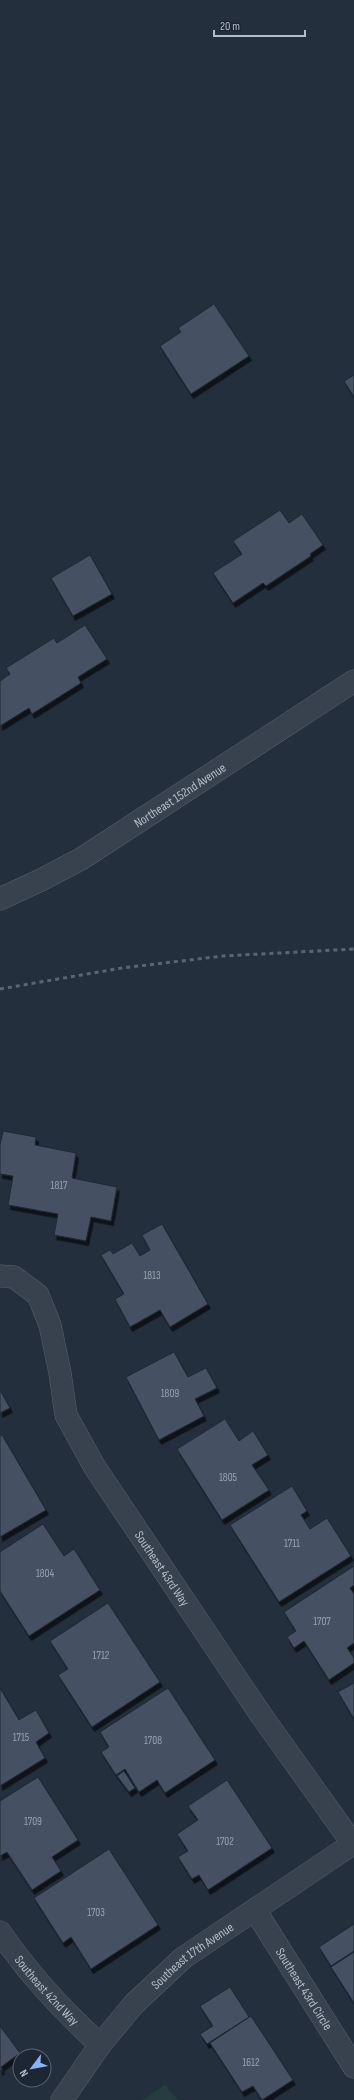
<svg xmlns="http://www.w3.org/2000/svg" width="354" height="2100" font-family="'Sofia Sans Condensed',sans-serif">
<defs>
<filter id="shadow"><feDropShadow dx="2.5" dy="4.5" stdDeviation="0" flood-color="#0009"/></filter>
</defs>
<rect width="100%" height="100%" fill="#242f3e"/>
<path fill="#263c3f" d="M165,2085L178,2100H143Z"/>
<path fill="#455162" stroke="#1f2835" filter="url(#shadow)" d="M214,304L249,356L191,394L160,346L181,332L178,328Z
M354,375V397L344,381Z
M280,510L289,523L302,514L323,545L310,554L311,556L266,586L263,583L233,603L213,573L242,554L233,541Z
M90,555L112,594L73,616L51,578Z
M85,625L107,659L78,677L81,683L32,714L29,708L0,726V681L10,674L6,668L54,638L57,643Z
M3,1131L36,1137L35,1145L76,1153L72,1178L117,1187L111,1221L91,1217L86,1241L54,1235L58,1214L8,1205L13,1176L0,1174V1145Z
M162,1224L208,1304L170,1327L160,1310L130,1327L115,1299L124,1294L101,1255L110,1250L113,1254L132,1243L140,1256L150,1250L142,1235Z
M174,1352L188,1377L206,1368L217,1388L195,1399L204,1416L159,1440L126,1377Z
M0,1390L10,1408L0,1413Z
M225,1419L239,1441L253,1431L268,1455L252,1465L269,1490L222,1520L177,1449Z
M2,1435L46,1510L0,1537V1436Z
M292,1486L307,1511L301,1515L310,1529L327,1518L351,1556L279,1602L230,1525Z
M43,1524L64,1556L74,1549L100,1590L29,1636L0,1591V1552Z
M354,1566V1585L350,1588L354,1594V1643L347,1648L354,1658V1663L329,1680L304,1641L294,1648L287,1637L296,1631L284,1612Z
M108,1603L160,1682L92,1727L58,1675L68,1669L50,1641Z
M354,1683V1719L338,1692Z
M0,1688L19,1720L36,1710L49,1733L36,1742L45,1758L0,1786Z
M168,1688L215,1760L165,1793L157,1780L139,1792L125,1769L116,1775L101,1752L109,1747L100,1732Z
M124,1771L135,1788L129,1792L117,1776Z
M38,1777L78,1840L52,1857L61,1871L32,1890L7,1852L0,1856V1801Z
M227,1780L272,1848L208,1890L199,1875L192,1879L178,1857L188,1851L177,1834L198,1820L188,1806Z
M109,1849L158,1925L91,1969L71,1937L63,1943L34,1898Z
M354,1924V1951L331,1966L319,1947Z
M354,1952V2003L331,1967Z
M230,1987L249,2017L207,2044L200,2034L213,2026L200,2006Z
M251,2016L293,2080L262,2100L253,2086L242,2092L210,2043Z
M0,2026L20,2053L1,2067L2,2070L0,2071Z"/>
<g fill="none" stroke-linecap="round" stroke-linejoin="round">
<g stroke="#565f6c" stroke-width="23">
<g id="minor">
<path id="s1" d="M0,899L41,880L81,859L354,681"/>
<path id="s2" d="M0,1276L14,1277L38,1295L50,1325L60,1373L66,1415L94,1466L261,1715L353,1844"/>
<path id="s3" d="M255,1910L354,2067"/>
<path id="s4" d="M0,1932C30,1976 61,2008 100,2045"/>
<path id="s5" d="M62,2100L100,2045L134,2004L183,1958L354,1843"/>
</g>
</g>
<use href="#minor" stroke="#38414e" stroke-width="22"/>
<path stroke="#5a6575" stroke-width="3" stroke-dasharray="4 4" stroke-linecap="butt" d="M0,989L122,968L223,956L354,949"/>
</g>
<g text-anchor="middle" stroke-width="3.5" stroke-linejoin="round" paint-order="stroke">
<g font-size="11" fill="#98a1af">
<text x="59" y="1189">1817</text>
<text x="152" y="1279">1813</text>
<text x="170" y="1397">1809</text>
<text x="228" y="1481">1805</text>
<text x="292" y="1547">1711</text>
<text x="45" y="1577">1804</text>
<text x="322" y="1625">1707</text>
<text x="101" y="1659">1712</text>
<text x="21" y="1741">1715</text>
<text x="153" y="1744">1708</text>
<text x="33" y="1825">1709</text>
<text x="225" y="1845">1702</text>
<text x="96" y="1916">1703</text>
<text x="251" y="2066">1612</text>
</g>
<g font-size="13" fill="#b4bcc9" stroke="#1d2633">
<text dy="5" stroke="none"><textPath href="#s1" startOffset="208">Northeast 152nd Avenue</textPath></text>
<text dy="5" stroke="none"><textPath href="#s2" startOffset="349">Southeast 43rd Way</textPath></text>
<text dy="5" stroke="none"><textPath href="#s5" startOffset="196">Southeast 17th Avenue</textPath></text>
<text dy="5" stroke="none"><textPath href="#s3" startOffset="93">Southeast 43rd Circle</textPath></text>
<text dy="5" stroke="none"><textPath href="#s4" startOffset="75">Southeast 42nd Way</textPath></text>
</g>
</g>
<g transform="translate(32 2068) rotate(238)"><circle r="19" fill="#1d2633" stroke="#59626f"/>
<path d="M0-3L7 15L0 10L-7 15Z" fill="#8ab4f8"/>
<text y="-6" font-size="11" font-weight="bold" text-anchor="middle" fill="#b4bcc9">N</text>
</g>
<path d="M214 30v6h91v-6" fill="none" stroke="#b4bcc9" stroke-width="2"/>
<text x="220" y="30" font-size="12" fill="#b4bcc9" stroke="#1d2633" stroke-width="3" paint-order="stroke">20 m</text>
</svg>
